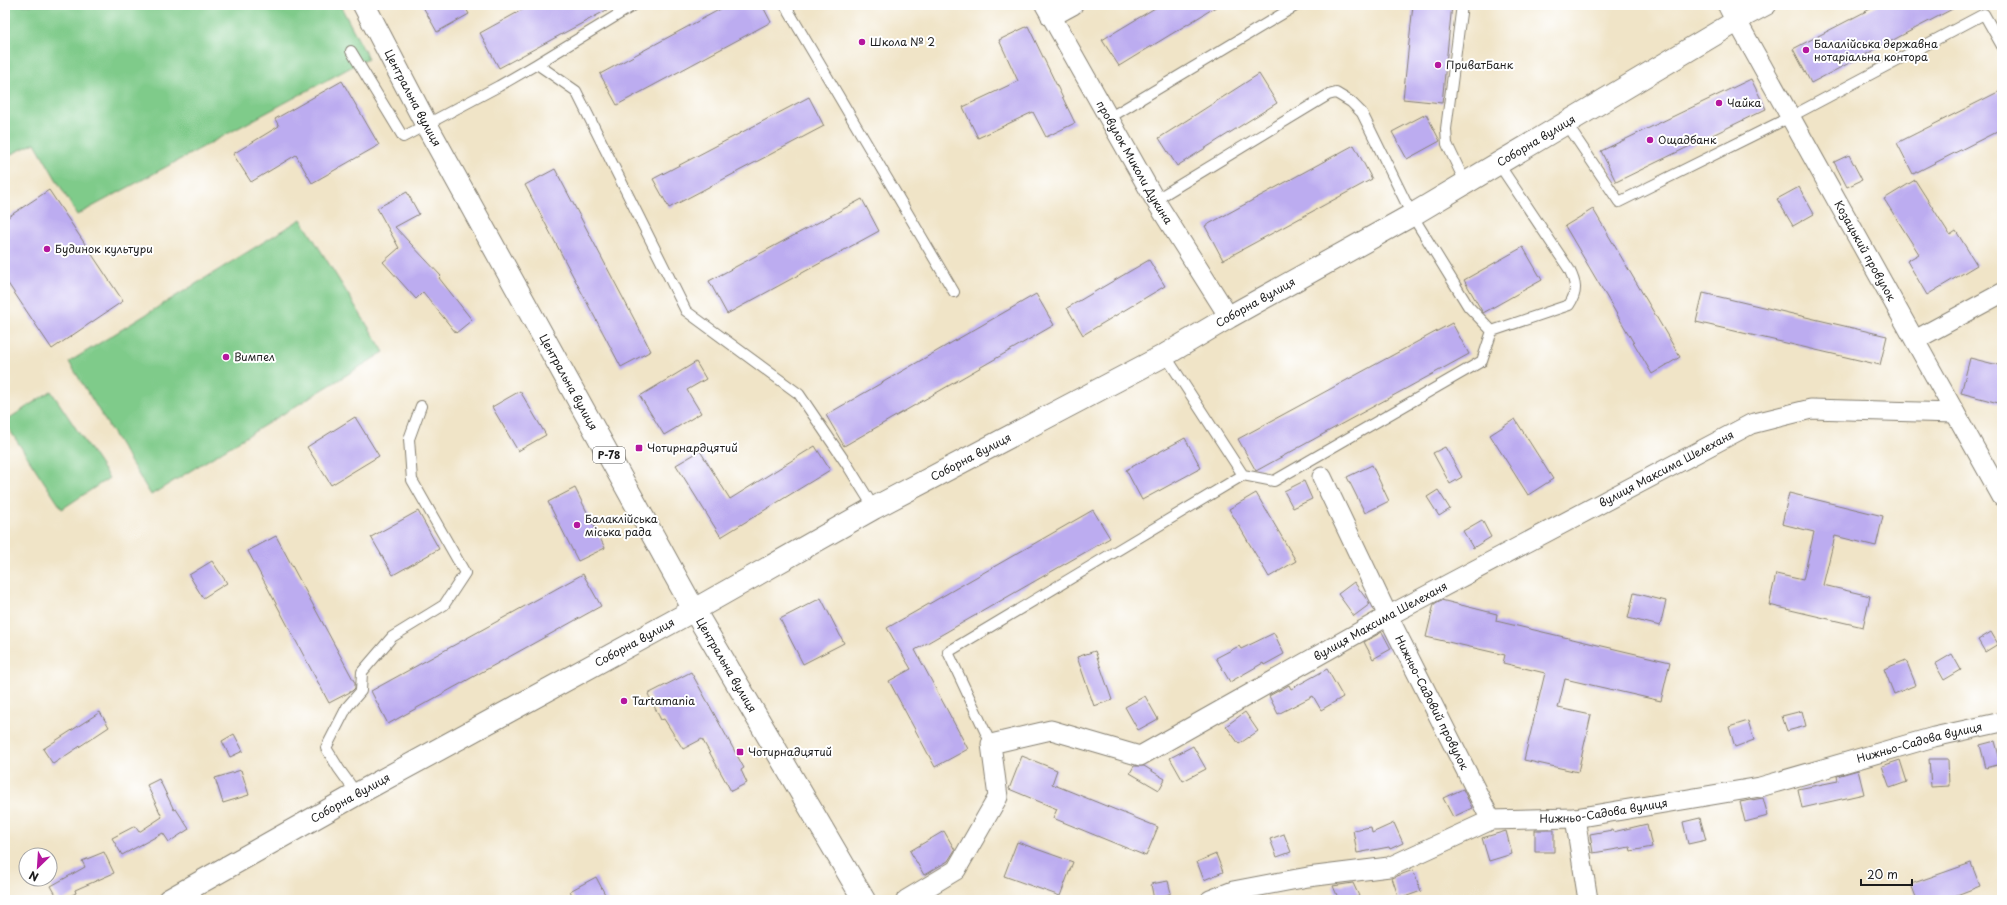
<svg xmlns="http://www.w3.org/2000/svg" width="2007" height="905" font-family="'Playpen Sans',sans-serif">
<rect width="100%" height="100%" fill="#fff"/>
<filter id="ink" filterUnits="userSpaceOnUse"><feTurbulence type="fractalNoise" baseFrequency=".025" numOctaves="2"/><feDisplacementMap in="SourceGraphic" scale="8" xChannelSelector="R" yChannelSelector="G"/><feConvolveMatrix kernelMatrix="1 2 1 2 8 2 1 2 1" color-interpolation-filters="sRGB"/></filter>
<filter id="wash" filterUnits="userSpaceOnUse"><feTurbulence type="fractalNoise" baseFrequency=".012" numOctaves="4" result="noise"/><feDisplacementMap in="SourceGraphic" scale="16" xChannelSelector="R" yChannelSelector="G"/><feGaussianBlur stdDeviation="0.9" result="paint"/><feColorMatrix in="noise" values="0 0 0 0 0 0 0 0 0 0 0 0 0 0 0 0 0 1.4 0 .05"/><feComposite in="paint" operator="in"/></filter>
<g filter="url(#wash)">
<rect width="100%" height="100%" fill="#f0e4c7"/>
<path fill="#7fcb8a" stroke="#4e7453" d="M5,5H340L368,58L77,215L35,143L5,157Z
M301,219L384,352L151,495L69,362Z
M51,391L109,478L62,509L5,423V421Z"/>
<g id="blocks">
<path fill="#bcacf0" d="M422,5H464L469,14L437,32Z
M531,5H616L499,68L480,33Z
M728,5H762L771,22L617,105L600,74Z
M1160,5H1219L1119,66L1102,40Z
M1413,5H1452L1442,103L1403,99Z
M1878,5H1960L1811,83L1793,49Z
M1028,26L1075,123L1046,137L1033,112L978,138L963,107L1018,81L999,40Z
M1259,74L1277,103L1177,166L1159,138Z
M1751,79L1766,109L1616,182L1601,151Z
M342,81L379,145L312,183L296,155L251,182L233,154L279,126L275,119Z
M2002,90V129L1913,174L1897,143Z
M809,97L824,126L669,208L653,179Z
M1426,114L1440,141L1407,159L1392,132Z
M1354,145L1372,179L1223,260L1205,226Z
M1849,155L1862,180L1847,187L1834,162Z
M555,169L651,351L621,367L525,185Z
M1915,180L1950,235L1956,231L1977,265L1927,295L1907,261L1919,254L1884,199Z
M1799,187L1814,214L1793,226L1777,199Z
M49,190L123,301L52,349L5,279V219Z
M407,192L419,214L395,227L441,276L439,278L472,320L456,333L423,292L416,299L383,262L399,248L377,208Z
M862,199L879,231L727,314L709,281Z
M1593,209L1680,357L1652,374L1565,226Z
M1523,247L1542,280L1483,313L1464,280Z
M1149,260L1165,286L1083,335L1067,308Z
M1703,293L1887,336L1880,365L1696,322Z
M1036,294L1054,325L844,446L826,415Z
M1452,323L1469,354L1256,471L1238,439Z
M1970,358L2002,366V404L1961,393Z
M696,362L706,379L687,390L701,413L664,435L640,396Z
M520,391L546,435L518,451L492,407Z
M355,417L379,456L331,485L307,447Z
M1515,419L1553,479L1528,495L1490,435Z
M1185,438L1201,468L1142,500L1126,470Z
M815,446L830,470L721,537L676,465L700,451L730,499Z
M1445,447L1462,477L1450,484L1433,453Z
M1372,465L1389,501L1365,513L1347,477Z
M1304,481L1312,499L1293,508L1284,491Z
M575,488L605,548L578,561L548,502Z
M1438,490L1450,509L1439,516L1427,497Z
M1256,493L1296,561L1269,577L1229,509Z
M1789,493L1883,516L1876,546L1835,536L1823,585L1870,596L1863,627L1769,605L1776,574L1803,580L1814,532L1782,524Z
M1093,510L1110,538L915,650L968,749L935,767L889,681L911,669L887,628Z
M418,511L439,549L393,575L371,537Z
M1482,520L1491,537L1473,548L1463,531Z
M276,536L355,683V688L352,691L329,703L248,551Z
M212,561L227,583L203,598L189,575Z
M583,574L601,606L388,724L371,691Z
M1354,582L1370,604L1354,616L1338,594Z
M1634,593L1666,601L1660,626L1628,618Z
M821,598L844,643L803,664L780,619Z
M1441,600L1497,614L1496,621L1670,662L1661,701L1565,679L1558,708L1591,715L1578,772L1524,760L1545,673L1503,663L1505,655L1426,637L1434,604Z
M1382,632L1391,649L1373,659L1364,642Z
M1991,632L1998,644L1985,652L1978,640Z
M1274,633L1284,654L1264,665L1263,663L1230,682L1216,658L1239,646L1241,649Z
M1095,651L1112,700L1094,706L1077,657Z
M1952,654L1961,670L1944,680L1935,664Z
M1906,660L1916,685L1894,694L1884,669Z
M1327,669L1343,697L1321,710L1313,696L1278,714L1269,696L1289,685L1291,689Z
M691,672L744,768L741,770L747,783L731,791L702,739L683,749L664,719L661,720L648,694Z
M1145,696L1158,719L1138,730L1125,707Z
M1802,711L1806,726L1787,731L1782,716Z
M100,712L109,727L53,764L43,749Z
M1245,712L1258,731L1239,744L1226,726Z
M1748,721L1754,740L1735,747L1729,727Z
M234,734L243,751L230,757L222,741Z
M1995,741L2001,764L1986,768L1980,745Z
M1193,746L1206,769L1183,781L1170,758Z
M1022,756L1057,770L1052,784L1158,827L1146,856L1053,818L1057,809L1009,789Z
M1929,759H1948L1949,786L1931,787Z
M1900,760L1907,782L1890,788L1882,766Z
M1134,766H1144L1165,779L1159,790L1130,773Z
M241,770L249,795L223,803L215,778Z
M1858,770L1864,794L1802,808L1798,789L1838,781L1837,776Z
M159,779L174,810L176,809L189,829L169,842L163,833L122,855L112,838L135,826L139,832L162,817L147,785Z
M1463,789L1472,808L1453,817L1443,798Z
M1763,798L1768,816L1745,822L1740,802Z
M1700,818L1706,840L1688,844L1683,822Z
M1394,823L1403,843L1390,849L1389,847L1357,853L1353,830L1371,827L1372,833Z
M1647,824L1652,847L1631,851L1630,847L1593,853L1590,834L1612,830L1613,832Z
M1535,830H1554V852H1535Z
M944,831L955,850L948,861L924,875L910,851Z
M1506,831L1512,854L1489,861L1482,838Z
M1284,834L1291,852L1277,857L1270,839Z
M1017,842L1073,862L1060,896L1004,876Z
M104,852L114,873L75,890L76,893L63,900H59L51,886L85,867L82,861Z
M1216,854L1223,872L1204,880L1197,862Z
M1971,863L1980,886L1944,900H1917L1911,884Z
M1413,870L1421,891L1399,899L1392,878Z
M596,877L608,900H575L570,891Z
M1168,881L1171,893L1154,900L1151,884Z
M1353,883L1359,896L1351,900H1339L1333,886Z"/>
</g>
</g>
<g filter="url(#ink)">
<use href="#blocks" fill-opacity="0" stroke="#868072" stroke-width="1"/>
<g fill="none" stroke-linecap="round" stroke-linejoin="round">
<g stroke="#868072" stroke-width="12">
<path id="service" d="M785,5L954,292
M1462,5L1446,129L1447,144L1465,182
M351,51L403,137L499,86L537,64L576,91L686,311L799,394L848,466L874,508
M537,64L634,5
M1109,118L1297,5
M1566,123L1619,202L1790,117L1984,14L2002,46
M1155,200L1328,95L1336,93L1351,102L1362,113L1412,215L1468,306L1492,331
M1243,475L1274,481L1482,361L1492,331L1569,305C1578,291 1576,283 1569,269L1498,163
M991,744L948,652L1243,475L1165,355
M357,794L339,769L326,748L347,707L361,691L362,672L392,637L444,605L465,573L412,480L409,439L421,406"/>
</g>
<g stroke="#868072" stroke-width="21">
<g id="minor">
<path id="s1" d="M1045,5L1155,200L1229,317"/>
<path id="s2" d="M1767,5L1737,21L2002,497"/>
<path d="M1051,17L1073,5"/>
<path d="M1915,340L2002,293"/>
<path id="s3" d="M1322,477L1388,616L1491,820"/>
<path d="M1575,818L1588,900"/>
<path id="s4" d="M906,900L956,870L998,797L991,744L1051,730L1140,756L1388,616L1751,424L1811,409L1955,413"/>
<path id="s5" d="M1210,900L1233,891L1308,877L1389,867L1491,820L1575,818L1760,787L1934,737L2002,722"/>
</g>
</g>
<g stroke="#868072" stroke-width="24">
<g id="tertiary">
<path id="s6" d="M169,900L357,794L694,610L874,508L1165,355L1229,317L1412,215L1737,21L1729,5"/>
</g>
</g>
<g stroke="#868072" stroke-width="24">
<g id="primary">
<path id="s7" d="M364,5L426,124L694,610L864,900"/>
</g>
</g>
<use href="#service" stroke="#fff" stroke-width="10"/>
<use href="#minor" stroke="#fff" stroke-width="19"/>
<use href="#tertiary" stroke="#fff" stroke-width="22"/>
<use href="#primary" stroke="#fff" stroke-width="22"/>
</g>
</g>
<g fill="#b5179e" stroke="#fff" stroke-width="1.5">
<circle cx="862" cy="42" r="4"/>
<circle cx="1806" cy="50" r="4"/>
<circle cx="1438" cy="65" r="4"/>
<circle cx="1719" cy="103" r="4"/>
<circle cx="1650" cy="140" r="4"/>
<circle cx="47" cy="249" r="4"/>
<circle cx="226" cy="357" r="4"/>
<rect x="635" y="444" width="8" height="8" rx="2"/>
<circle cx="577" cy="525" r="4"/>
<circle cx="624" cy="701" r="4"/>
<rect x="736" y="748" width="8" height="8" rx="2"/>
</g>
<g text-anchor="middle" stroke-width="4" stroke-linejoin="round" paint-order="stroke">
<rect fill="#fff" stroke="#606060" stroke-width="1" x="593" y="447" width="32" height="16" rx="3"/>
<g font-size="10" font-weight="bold" fill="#1c1c1c">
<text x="609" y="459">Р-78</text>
</g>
<g font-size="11" fill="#1c1c1c" stroke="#fff" text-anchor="start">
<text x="870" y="46">Школа № 2</text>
<text x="1814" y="48">Балалійська державна<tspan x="1814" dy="13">нотаріальна контора</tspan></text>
<text x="1446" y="69">ПриватБанк</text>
<text x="1727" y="107">Чайка</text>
<text x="1658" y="144">Ощадбанк</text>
<text x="55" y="253">Будинок культури</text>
<text x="234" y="361">Вимпел</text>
<text x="647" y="452">Чотирнардцятий</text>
<text x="585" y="523">Балаклійська<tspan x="585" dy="13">міська рада</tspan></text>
<text x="632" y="705">Tartamania</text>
<text x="748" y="756">Чотирнадцятий</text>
</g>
<g font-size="11" fill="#1c1c1c" stroke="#fff">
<text dy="4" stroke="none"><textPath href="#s7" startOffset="105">Центральна вулиця</textPath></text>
<text dy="4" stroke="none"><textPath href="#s6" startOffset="1564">Соборна вулиця</textPath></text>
<text dy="4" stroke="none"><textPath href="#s1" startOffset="181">провулок Миколи Дукина</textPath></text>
<text dy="4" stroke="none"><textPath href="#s2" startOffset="297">Козацький провулок</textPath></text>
<text dy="4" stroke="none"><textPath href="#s6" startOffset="1240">Соборна вулиця</textPath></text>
<text dy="4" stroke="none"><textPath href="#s7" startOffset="429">Центральна вулиця</textPath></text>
<text dy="4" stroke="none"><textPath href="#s6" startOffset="916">Соборна вулиця</textPath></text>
<text dy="4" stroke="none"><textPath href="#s4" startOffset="950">вулиця Максима Шелеханя</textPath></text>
<text dy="4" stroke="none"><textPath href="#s4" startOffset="626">вулиця Максима Шелеханя</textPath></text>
<text dy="4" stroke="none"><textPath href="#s6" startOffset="532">Соборна вулиця</textPath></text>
<text dy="4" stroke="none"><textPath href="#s7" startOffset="753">Центральна вулиця</textPath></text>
<text dy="4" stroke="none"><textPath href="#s3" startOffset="251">Нижньо-Садовий провулок</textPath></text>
<text dy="4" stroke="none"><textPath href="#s5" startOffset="732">Нижньо-Садова вулиця</textPath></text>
<text dy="4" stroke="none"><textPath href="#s6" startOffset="208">Соборна вулиця</textPath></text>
<text dy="4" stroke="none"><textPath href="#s5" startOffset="408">Нижньо-Садова вулиця</textPath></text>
</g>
</g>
<rect width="2007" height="905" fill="none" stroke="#fff" stroke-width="20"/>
<g transform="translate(38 867) rotate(205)"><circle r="19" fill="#ffffff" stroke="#a4a4a4"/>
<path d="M0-3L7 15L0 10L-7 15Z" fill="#b5179e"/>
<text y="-6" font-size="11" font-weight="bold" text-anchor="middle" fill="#1c1c1c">N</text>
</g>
<path d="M1861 879v6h51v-6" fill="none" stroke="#1c1c1c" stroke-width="2"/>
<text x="1867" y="879" font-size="12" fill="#1c1c1c" stroke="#ffffff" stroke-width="3" paint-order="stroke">20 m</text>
</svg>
